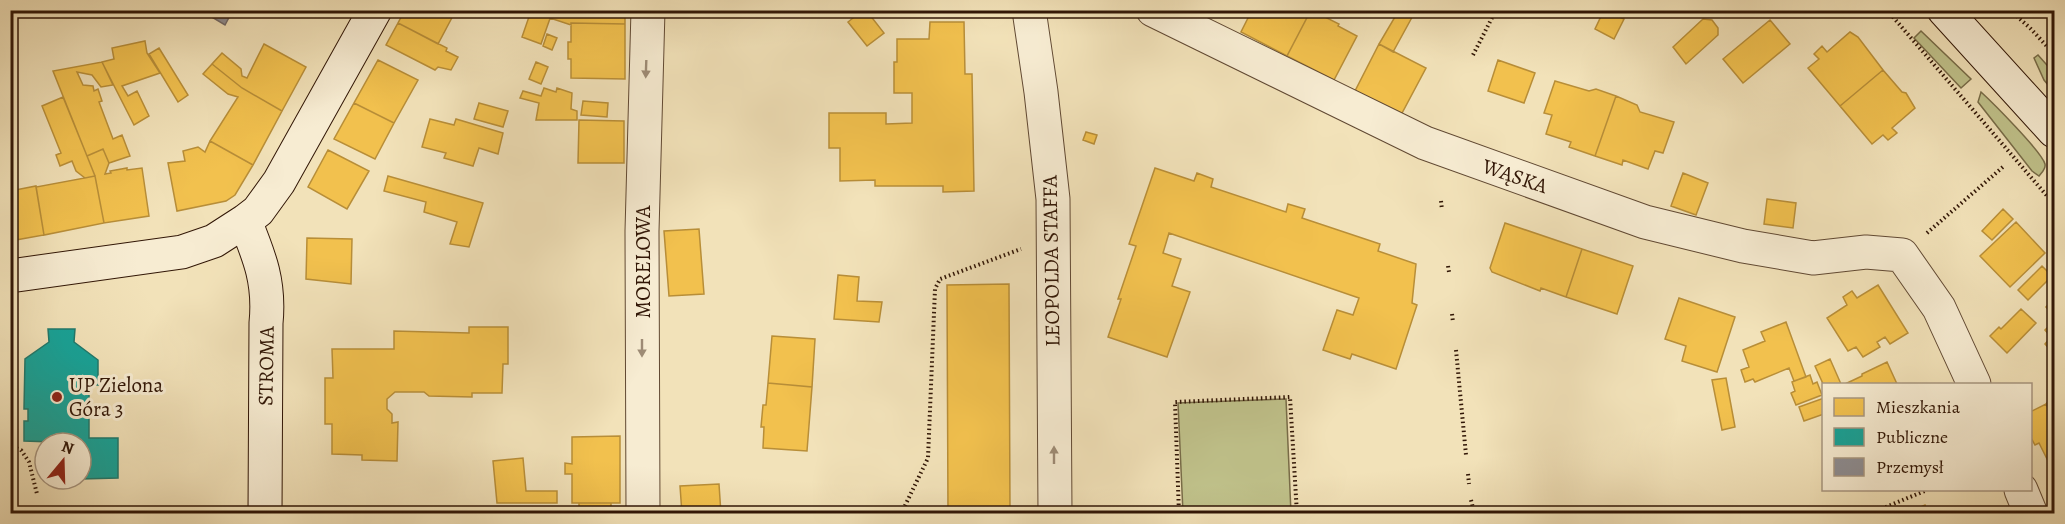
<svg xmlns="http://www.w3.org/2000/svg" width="2065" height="524" font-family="Alegreya,serif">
<rect width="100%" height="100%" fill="#f2e2b9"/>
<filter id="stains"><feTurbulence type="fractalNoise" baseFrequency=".00333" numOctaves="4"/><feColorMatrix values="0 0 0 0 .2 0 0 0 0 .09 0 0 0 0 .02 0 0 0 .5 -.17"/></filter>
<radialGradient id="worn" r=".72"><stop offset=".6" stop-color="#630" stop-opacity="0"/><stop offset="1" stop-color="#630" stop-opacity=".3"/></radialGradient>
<path fill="#c0c28b" stroke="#786c48" stroke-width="1.5" d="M1921,31L1971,79L1961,88L1914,38Z
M2038,55L2054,73V92L2044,80L2034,58Z
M1981,92C1992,102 2042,152 2045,164C2046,169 2042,172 2039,176L2032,171L1978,102Z
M1286,399L1291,513H1183L1178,403Z"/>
<path fill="#f2c14e" stroke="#b88e38" stroke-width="1.5" d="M405,10H456L438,44L398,23Z
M529,10H553L541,44L522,37L531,11Z
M553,10H625V24L571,23V25L550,18Z
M863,10H866L884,33L867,46L848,22Z
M1252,10H1311L1287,56L1241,32Z
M1311,10L1339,24L1338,26L1357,36L1334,80L1287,56Z
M1399,10H1416L1393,52L1379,44Z
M1604,10L1624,19L1614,39L1595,29Z
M1703,19L1712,20L1718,28V35L1686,64L1673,47Z
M1770,20L1790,44L1743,83L1723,59Z
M930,22H964L965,74H972L974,191L943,192V186H875V180L840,181V148H829V113H886V124L912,123V93H894V62H897V39H929Z
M398,23L447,48L446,51L458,57L451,70L438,67L435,70L386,45Z
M571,23L625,24V79L571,78V59H568V42H571Z
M1850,32L1858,37L1883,70L1840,106L1808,68L1819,59L1814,54L1822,46L1827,52Z
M547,34L557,38L552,50L543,46Z
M145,41L147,53L160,73L122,86L128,96L137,91L149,116L134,125L102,62L114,59L112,48Z
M264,44L306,67L282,111L242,88L212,64L222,53L241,69L242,76L247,78Z
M1379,44L1426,68L1401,115L1355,91Z
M159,48L188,95L178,102L149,54Z
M378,60L418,80L394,123L354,103Z
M1498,60L1535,73L1524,103L1488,91Z
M102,62L113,85L101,87L92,75L77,72L83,85L93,86L94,91L98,89L102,101L99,102L113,139L122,135L130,156L109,163L103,149L87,156L53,71Z
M536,62L548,67L541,84L529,79Z
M212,64L242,88L282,111L253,165L210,141L238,97L228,94L203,74Z
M1883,70L1902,92L1906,93L1915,108L1892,128L1897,133L1888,140L1883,135L1872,144L1840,106Z
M1555,81L1589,91L1596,89L1616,96L1595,156L1569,147L1571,142L1546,134L1552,115L1544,113Z
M544,88L556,92L557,88L572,93L571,109L577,111V120H536L539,103L520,98L523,91L541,96Z
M1616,96L1637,105L1640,112L1674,122L1663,153L1655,151L1648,169L1623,160L1622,165L1595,156Z
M63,97L87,156L95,176L85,178L76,171L72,161L60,166L56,155L61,153L42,106Z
M583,101L608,103L607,117L581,115Z
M354,103L394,123L375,159L334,139Z
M479,103L508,111L503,127L474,119Z
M430,119L454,125L456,119L503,133L498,154L479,148L473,166L444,158L446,153L422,147Z
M579,120L624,121V163H578Z
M1086,132L1097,135L1094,144L1083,140Z
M210,141L253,165L235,195L226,201L177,211L168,163L185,161L183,151L198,147L205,152Z
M103,149L109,163L105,174L111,173L110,171L127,168V170L142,168L149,216L104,223L95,176L87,156Z
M328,150L369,171L347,209L308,187Z
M1155,168L1194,181L1197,173L1213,179L1211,187L1286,212L1288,204L1305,209L1302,218L1380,244L1378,251L1416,264L1412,303L1417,305L1396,369L1352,354L1350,359L1323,350L1337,310L1353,315L1359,298L1169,233L1163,253L1181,259L1172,286L1190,292L1167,357L1108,337L1121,299H1118L1136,246L1129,244Z
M1683,173L1708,183L1696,215L1671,206Z
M95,176L104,223L44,235L36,187Z
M388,176L483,203L469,247L450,244L457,222L424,212L426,202L384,191Z
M36,186L44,235L10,241V191Z
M1767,199L1796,203L1793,228L1764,224Z
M2003,209L2013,219L1992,240L1982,231Z
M2016,222L2045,253L2010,287L1980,256Z
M1505,223L1582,249L1566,297L1541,288L1540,291L1492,272L1490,268Z
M699,229L704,294L669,296L664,231Z
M307,238L352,239L351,284L306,279Z
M1582,249L1633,266L1617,314L1566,297Z
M2042,266L2052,276L2028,300L2018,290Z
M838,275L859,277L857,301L882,302L879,322L834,319Z
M1009,284L1010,512L909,514L948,512L947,285Z
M1878,285L1908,333L1890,344L1885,337L1877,342L1880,347L1863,357L1856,347L1848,351L1827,318L1847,305L1843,297L1852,291L1857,298Z
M1679,298L1735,317L1717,372L1682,361L1686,346L1665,339Z
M2054,298V316L2046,307Z
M2021,309L2036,323L2007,353L1990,336L1999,327L2001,329Z
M2054,321V354L2045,344L2051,337L2045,330Z
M1786,322L1806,377L1794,381L1789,368L1755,382L1753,379L1745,382L1741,370L1749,367L1743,350L1765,341L1761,332Z
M469,327H508V364H503L502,393H472V397L429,396L424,392H395L387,399V409L392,414V423L398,422L397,461L362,460V455L332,454V424H325V378H333L332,349H394V331L469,333Z
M772,336L815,339L812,387L768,383Z
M1830,359L1841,384L1824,386L1815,366Z
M1887,362L1897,384H1845L1862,376V374Z
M1810,375L1813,384L1817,382L1822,395L1796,405L1791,393L1795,391L1792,382Z
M1726,378L1735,427L1722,430L1712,380Z
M768,383L812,387L807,451L763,448L764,427H761L763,405H766Z
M2054,394V413L2046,404Z
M1824,398V414L1804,421L1799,407Z
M2046,404L2054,420V473L2039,443L2035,445L2030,436V412Z
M620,436V503H572V474H565V463L572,464V437Z
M523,458L526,491H557V503H497L493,461Z
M719,484L721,514H682L680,486Z
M579,503H611V514H579Z
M1925,505L1928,514H1905Z"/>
<path fill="#17a398" stroke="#1f796c" stroke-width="1.5" d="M48,329H75L74,342L98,360V385H89V438H118V478L81,479V443L24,441V421H28V409H24L25,359L49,342Z"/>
<path fill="#8d8d92" stroke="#716968" stroke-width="1.5" d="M200,10H233L225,25Z"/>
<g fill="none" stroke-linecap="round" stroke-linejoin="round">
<g stroke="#614933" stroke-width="35">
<path id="street" d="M1029,10L1041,92L1053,199L1055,514
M1153,10L1425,143L1645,222L1743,246L1813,258L1866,252L1902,255L1939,308L1974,384
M2021,490L2031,514
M643,514L642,231L648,10"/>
</g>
<g stroke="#311606" stroke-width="35">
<path id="secondary" d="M1944,10L2054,131
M245,221C260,258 270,283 266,323L265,514
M10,276L182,252L214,241L245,221L258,211L279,182L375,10"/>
</g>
<path stroke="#311606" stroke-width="4" stroke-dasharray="1.5 3" stroke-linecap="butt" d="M1887,10L2054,204
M2010,10L2031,29L2054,54
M1473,55L1496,10
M1441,201L1442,210
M1927,233L2004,166
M1448,266L1449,272
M11,307L13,447L21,450L29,462L37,494
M1452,314L1453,322
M1456,350L1466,455
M1468,474L1469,484
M1471,500L1473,508
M901,514L928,458L935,289L940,279L1021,249
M1179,514L1175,402L1290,397L1297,514
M1869,514L1927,490"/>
<use href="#street" stroke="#f7ecd2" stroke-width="33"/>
<use href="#secondary" stroke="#f7ecd2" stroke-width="33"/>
</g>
<defs><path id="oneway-solid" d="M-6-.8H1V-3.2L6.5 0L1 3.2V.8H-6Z" transform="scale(1.5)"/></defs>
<g fill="#9e8c76">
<use href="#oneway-solid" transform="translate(646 69) rotate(92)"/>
<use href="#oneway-solid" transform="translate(642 348) rotate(90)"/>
<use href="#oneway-solid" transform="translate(1054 455) rotate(-90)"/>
</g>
<circle fill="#8f2418" stroke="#f7ecd2" stroke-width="2" cx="57" cy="397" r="6"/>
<g text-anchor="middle" stroke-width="6" stroke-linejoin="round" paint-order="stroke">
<g font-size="21" fill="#311606" stroke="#f7ecd2">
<text transform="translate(1515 176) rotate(19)" y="7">WĄSKA</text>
<text transform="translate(1051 261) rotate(-91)" y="7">LEOPOLDA STAFFA</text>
<text transform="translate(643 262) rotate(-90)" y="7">MORELOWA</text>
<text transform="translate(266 366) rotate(-89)" y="7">STROMA</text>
</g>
<g font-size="21" fill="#311606" stroke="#f7ecd2" text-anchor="start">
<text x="69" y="392">UP Zielona<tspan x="69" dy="24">Góra 3</tspan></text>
</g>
</g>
<rect width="2065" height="524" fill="none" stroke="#f2e2b9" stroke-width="36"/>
<rect x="12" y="12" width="2041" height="500" fill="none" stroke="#311606" stroke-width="3"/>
<rect x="18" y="18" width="2029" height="488" fill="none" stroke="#311606" stroke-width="1.5"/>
<rect x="1822" y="383" width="210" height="108" fill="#f7ecd2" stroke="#a89680" stroke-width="1.5"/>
<rect x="1834" y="398" width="30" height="18" fill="#f2c14e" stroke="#a89680" stroke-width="1.5"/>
<text x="1876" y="413" font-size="18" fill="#311606">Mieszkania</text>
<rect x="1834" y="428" width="30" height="18" fill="#17a398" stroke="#a89680" stroke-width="1.5"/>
<text x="1876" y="443" font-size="18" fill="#311606">Publiczne</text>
<rect x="1834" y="458" width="30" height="18" fill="#8d8d92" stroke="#a89680" stroke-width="1.5"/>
<text x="1876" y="473" font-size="18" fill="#311606">Przemysł</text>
<g transform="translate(63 461) rotate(19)"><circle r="28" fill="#f7ecd2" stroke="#a89680" stroke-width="1.5"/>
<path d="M0-4.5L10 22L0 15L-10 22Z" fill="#8f2418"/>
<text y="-9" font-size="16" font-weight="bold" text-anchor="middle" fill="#311606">N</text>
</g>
<rect width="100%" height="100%" filter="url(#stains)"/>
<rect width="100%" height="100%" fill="url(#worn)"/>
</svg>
